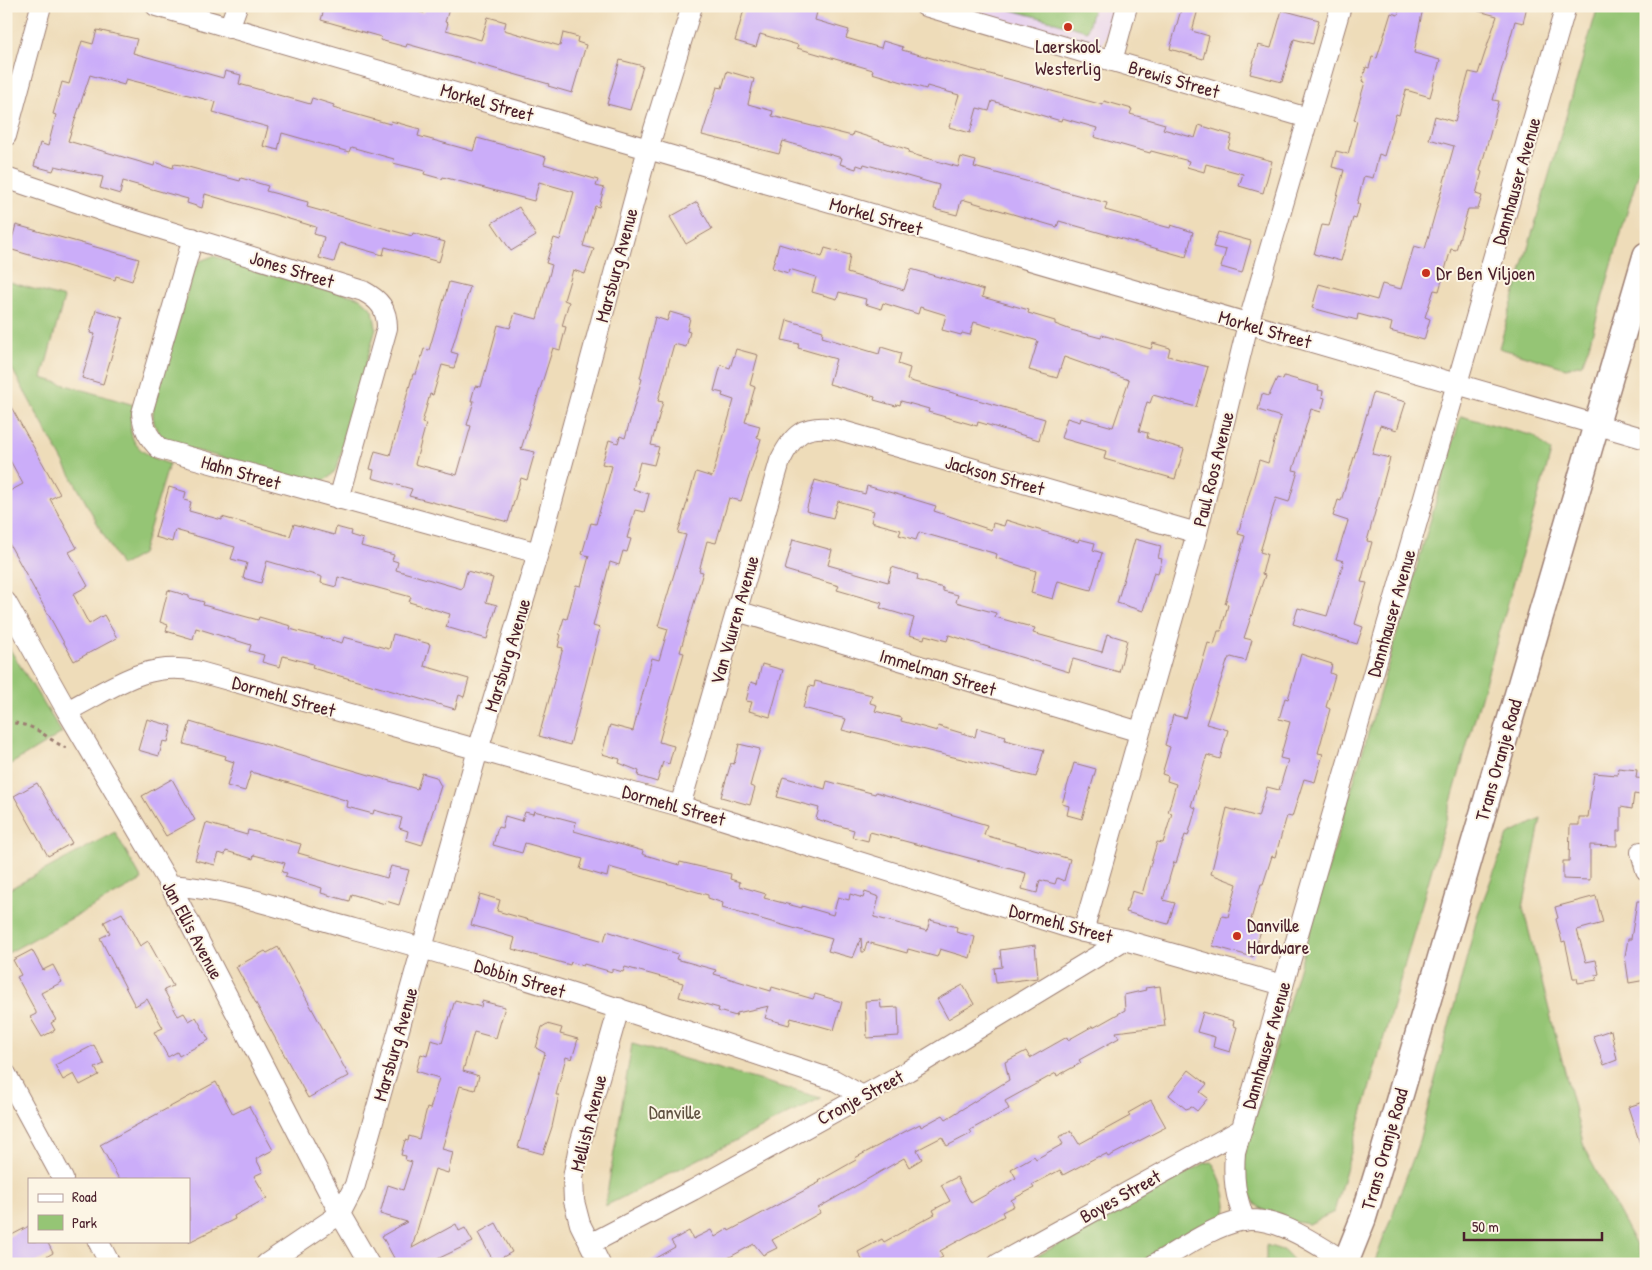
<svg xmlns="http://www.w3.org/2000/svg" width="1652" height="1270" font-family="'Patrick Hand',sans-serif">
<rect width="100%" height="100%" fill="#fcf5e5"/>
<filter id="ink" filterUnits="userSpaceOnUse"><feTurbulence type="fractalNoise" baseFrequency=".02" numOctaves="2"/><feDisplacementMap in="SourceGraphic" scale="10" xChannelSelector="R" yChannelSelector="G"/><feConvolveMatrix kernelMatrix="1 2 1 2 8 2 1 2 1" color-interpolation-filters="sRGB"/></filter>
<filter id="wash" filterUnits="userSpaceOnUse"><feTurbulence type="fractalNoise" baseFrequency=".0096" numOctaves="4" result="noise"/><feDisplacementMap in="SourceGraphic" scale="20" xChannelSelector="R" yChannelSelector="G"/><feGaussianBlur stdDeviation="1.12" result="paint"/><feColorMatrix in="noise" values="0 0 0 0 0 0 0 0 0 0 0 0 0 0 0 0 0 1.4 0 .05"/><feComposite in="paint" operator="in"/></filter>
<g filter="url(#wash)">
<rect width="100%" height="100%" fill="#eedcb9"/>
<path fill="#e7d2ef" d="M955,6H1115L1102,47Z"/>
<path fill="#95c575" stroke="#707250" d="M998,6H1094L1087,31Z
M1598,6H1646V146L1589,345L1582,364L1566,368L1499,348Z
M213,256L360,298L373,310L376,328L338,464C334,476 326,481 314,483L169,443C155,432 151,422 154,403L195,266L200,261Z
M6,281L64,298L42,378L134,405C123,441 138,453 169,464L142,554L121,566L6,358Z
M1461,416L1534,436L1551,452L1334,1212L1309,1224L1277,1219L1255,1204L1246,1187L1244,1156Z
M6,643L62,733L6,767Z
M1541,819L1523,908L1585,1150L1646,1264H1374L1418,1145L1478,914L1508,835Z
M115,832L142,880L6,954V891Z
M632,1044L821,1098L605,1206Z
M1211,1162C1218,1167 1227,1199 1226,1208C1225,1214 1223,1219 1219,1223L1145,1264H1023L1205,1163Z
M1266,1245L1285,1251L1297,1264H1266Z"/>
<g id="blocks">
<path fill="#cbadf9" d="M325,6H399L424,13L426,6H450L445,22L448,23L446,30L481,40L488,17L506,22L504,30L560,46L563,33L578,37L577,42L586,45L572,93L548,86L549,84L407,44L406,47L380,40L381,37L321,20Z
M745,6H798L817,12L815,20L849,30L846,38L881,48L883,41L903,47L902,50L1103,105L1104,101L1132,109L1130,114L1165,124L1163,129L1195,138L1199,125L1232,135L1228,149L1272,161L1263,193L1239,186L1243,174L1206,164L1204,172L1187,167L1189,161L1151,151L1150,153L1094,137L1097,128L1062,118L1061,121L992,101L989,111L977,108L970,133L949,127L959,95L927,86L926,89L872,73L873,70L797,48L798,45L760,34L756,47L735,41Z
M1182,6H1199L1192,31L1209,36L1203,59L1170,49Z
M1400,6L1423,8L1414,53L1440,60L1430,97L1406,90L1399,115L1396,114L1384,156L1379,154L1373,178L1364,176L1357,204H1360L1356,219L1353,218L1341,261L1314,254L1322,225L1329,226L1344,170L1332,167L1336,151L1348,154L1357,121L1354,120L1365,82L1362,81L1366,67L1369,68L1372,57L1377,58L1391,13L1398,15Z
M1479,6H1527L1523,23L1515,21L1493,100L1499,101L1480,171L1482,172L1476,194L1482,196L1478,209H1468L1456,250L1451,249L1439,291L1434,290L1425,317L1430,319L1424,340L1390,331L1392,323L1358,314L1357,320L1312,308L1319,284L1377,300L1382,284L1401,289L1414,246L1425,249L1454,146L1429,139L1435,116L1455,122L1469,72L1478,74L1497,16L1478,11Z
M1282,10L1319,20L1313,44L1294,39L1282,82L1250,74L1258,45L1271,48Z
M97,30L137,39L133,53L223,78L225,71L241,75L239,84L250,87L310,104L312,98L334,105L333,108L390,124L391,121L420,129L418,136L473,151L477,138L518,149L546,157L544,164L598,180L596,186L604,188L599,207L595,206L583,246L594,249L585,274L573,270L564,300L569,302L562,326L566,327L560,350L553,348L521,449L535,452L527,480L521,478L508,522L409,496L412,489L372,478L374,470L370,469L375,451L390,455L413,374H416L424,349L429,350L449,282L470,287L451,352L458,354L454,368L442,365L433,395L430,394L422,423L426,424L415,464L457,475L471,426L467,425L474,401H471L475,386L481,387L498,325L510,328L515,313L537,319L552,265L546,263L554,238L560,240L574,192L539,182L534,201L443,177L442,179L424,174L425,171L393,163L394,159L351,147L349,152L282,133L278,150L263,146L268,127L213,112L216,102L126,79L124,85L90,75L68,141L154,166L155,162L173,168L174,164L181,165L240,181L241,178L268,186L266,191L308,202L307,207L412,236L413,233L445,242L439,262L385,247L383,255L340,243L334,262L319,258L324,237L314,234L316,227L205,194L202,208L187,203L188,199L123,181L120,194L100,188L103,177L55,166L53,171L34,166L40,143L48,146L56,115L53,114L62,82L69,84L82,41L93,44Z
M620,60L643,66L630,110L607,104Z
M727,71L754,79L748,104L773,111L772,116L852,136L853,132L909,150L908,153L958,167L961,157L976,161L974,167L1107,203L1105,210L1170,228L1171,225L1193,232L1186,257L1059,221L1057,227L965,200L961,201L957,215L934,209L939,185L864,164L863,167L857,165L856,169L840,164L842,158L783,141L779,154L702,135L717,87L722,88Z
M697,202L712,229L686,244L670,217Z
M519,207L536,236L511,251L492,223Z
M16,225L139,259L132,281L116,276L115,280L9,249Z
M1218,232L1251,241L1242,273L1221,267L1226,250L1213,247Z
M779,244L822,257L825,248L850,255L847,273L904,290L911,269L984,290L982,297L1029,310L1028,313L1055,321V324L1071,330L1101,338L1102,335L1151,349L1153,343L1170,348L1168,356L1208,367L1196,407L1153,395L1150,403L1147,402L1139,431L1148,433L1147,438L1184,449L1175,479L1104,459L1106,451L1061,438L1067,418L1080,422L1081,418L1113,427L1129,380L1064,357L1057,378L1029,370L1038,341L974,322L970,335L962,333L961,335L942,330L946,315L920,307L918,314L883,303L881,309L865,304L866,299L839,292L837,299L812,292L816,277L789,269L788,273L772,268Z
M96,310L123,318L103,384L82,378L95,334L90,333Z
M670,312L690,318L687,331L690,332L686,347L674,344L658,401L663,402L651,445L659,447L654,465L640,462L633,489L649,494L644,512L635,510L627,538L631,539L627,552L623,551L619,565L610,562L593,626L600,628L570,745L539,736L563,648L558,647L561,635L559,634L564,618L567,619L576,585L581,586L589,556L582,554L591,523L596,524L612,466L602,464L609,440L618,443L620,436L625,438L642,379L640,378L655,317L667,321Z
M787,320L823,331L822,337L879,354L881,347L901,353L898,364L910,368L907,380L1045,419L1039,440L978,422L977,426L928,412L929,409L901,401L900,405L897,404L896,406L874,400L875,397L829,384L836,359L798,348L799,344L782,340Z
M736,349L758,355L750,385L755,387L745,422L760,426L757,437L761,439L741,501L729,498L716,543L707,541L699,571L703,572L680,652L684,653L659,742L674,746L669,764L663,762L657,782L638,776L639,771L619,763L620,759L602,754L610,725L633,731L652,658L659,660L668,629L658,626L686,535L678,533L696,472L712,477L734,400L722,396L723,393L714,391L721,365L730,368Z
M1284,376L1319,386L1318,390L1323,391L1322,397L1325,398L1321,412L1311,409L1293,470L1298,471L1289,502L1276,498L1260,552L1267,554L1262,574L1265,575L1244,638L1252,640L1246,661L1231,657L1228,659L1206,724L1228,730L1220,759L1207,755L1191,806L1196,808L1188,836L1185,835L1176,863L1174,862L1163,900L1175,903L1168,924L1126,912L1132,891L1142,894L1157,842L1163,843L1172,813L1168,812L1176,784L1167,781L1168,776L1162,774L1170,747L1165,745L1173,715L1186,718L1208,643L1214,645L1218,631H1221L1228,605L1225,604L1245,536L1238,534L1250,491L1259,460L1268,463L1281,417L1258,410L1262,394L1269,396L1277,378L1283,380Z
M1373,393L1406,402L1397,430L1380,425L1372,454L1390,458L1367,541L1372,542L1361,582L1367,583L1355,624L1363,627L1357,644L1293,624L1298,608L1327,616L1344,561L1336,559L1348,521L1333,516L1338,500L1341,501Z
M6,398L60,494L50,499L77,548L69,552L88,586L73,594L89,624L104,615L117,638L74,661L6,538V493L23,484L6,453Z
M815,480L865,494L867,486L896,494L936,506L934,511L991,530L993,523L1004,526L1006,520L1078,542L1079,539L1095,543L1093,550L1102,553L1091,590L1058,581L1053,599L1031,593L1036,571L996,558L997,554L919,532L916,540L899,535L901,530L871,522L874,511L838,501L833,518L806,511Z
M169,487L186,492L184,500L191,502L189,511L222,520V517L290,536L294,524L334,535L336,527L351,531L350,535L363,539L361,546L394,555L392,560L398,562L396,570L462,589L467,571L493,578L486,602L497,605L487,639L446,627L450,614L409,602L411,597L338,577L336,587L321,583L322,577L267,561L261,583L243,578L247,563L231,559L235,547L175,530L172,542L155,537Z
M793,539L832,550L828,565L888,582L892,567L918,575L917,580L943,588V591L958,595L956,602L996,613L995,617L1035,628L1033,633L1102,652L1107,634L1127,640L1119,672L1073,659L1069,672L949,635L947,641L925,635L924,639L909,635L914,618L880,608L882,603L837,590L839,586L785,570Z
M1135,539L1161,546L1158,558L1162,559L1158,573L1154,572L1143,611L1117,603Z
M168,590L189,596V598L204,602L203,605L258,620L259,617L291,626L290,629L342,643L344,637L389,649L393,634L430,644L424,666L469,679L464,697L459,695L455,709L312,668L313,664L283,656L280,667L262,662L264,655L249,651L251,645L196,628L193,639L166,631L168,625L160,622Z
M1301,654L1332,664L1330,673L1335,675L1326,707L1330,709L1318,753L1323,754L1315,782L1304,779L1292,817L1287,816L1275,857L1272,856L1263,884H1261L1250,923L1262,927L1253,957L1213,946L1222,916L1228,917L1237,884L1211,874L1227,808L1258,817L1267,787L1279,790L1288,760L1280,758L1290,722L1279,719L1285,698L1288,699Z
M762,664L783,670L770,717L749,711L752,702L746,701L751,682L757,684Z
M815,681L872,695L870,703L877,705L875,711L902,718L901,721L937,731L938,726L975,737L977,728L1006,736L1005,740L1044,750L1036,777L842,730L846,719L803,708L809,686L814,687Z
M147,719L172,726L168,742L163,741L159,756L138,750Z
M190,722L417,789L422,773L436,777L441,786L422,845L406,840L408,831L399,828L402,818L374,810L373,814L347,807L348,801L306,788L251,772L245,791L227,786L234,762L225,759L226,756L184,744Z
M739,744L760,749L750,786L755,788L750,805L721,797L731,763L734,764Z
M1074,763L1096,769L1082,819L1067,815L1069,806L1062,804Z
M1618,768L1637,770L1636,778L1646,779V796L1634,794L1632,809L1621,807V831H1617V846L1590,845V880L1563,879V861H1569L1570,825H1579V817H1588L1594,773L1617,775Z
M783,777L825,789L827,781L875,794L876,792L987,825L984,835L1070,859L1064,881L1057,878L1055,884L1040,880L1037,893L1022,889L1026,873L870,832L868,841L852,837L854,830L816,819L819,808L777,797Z
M172,779L195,820L166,836L142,796Z
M37,783L72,843L48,856L14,796Z
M534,811L576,822L574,831L643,851L642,854L679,865L680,862L731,874L730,879L740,882L739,886L766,894L764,898L802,908V906L833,915L838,897L849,900L850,894L863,898L865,892L879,897L874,917L927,931L930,920L957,927L956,932L975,937L970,958L940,949L937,957L908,949L907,953L867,942L864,952H862L861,938L853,958L828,951L832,939L722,908L723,903L708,898V895L609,867L607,877L580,869L583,859L525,843L522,853L493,845L498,827L502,828L505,816L522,821L525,812L533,814Z
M206,823L247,835L248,830L301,844L298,853L387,878L391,866L409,870L399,905L386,901L385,904L351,894L349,901L321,893L322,888L285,877L287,873L282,872L285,863L254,855L253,859L226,851L225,855L219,853L215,865L195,860Z
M480,894L500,900L497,911L604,941L607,931L678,954L676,959L716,970L714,974L771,991L772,987L813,999L815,994L842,1002L834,1030L791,1018L789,1025L765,1018L769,1006L737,1013L736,1016L718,1011L719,1008L679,997L683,983L625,967L623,972L612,969V972L584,964L583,966L571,962L570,965L512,949L515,938L471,925Z
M1596,896L1603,923L1577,930L1586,962L1596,960L1599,974L1596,975L1597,980L1578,983L1577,978H1573L1565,941L1562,942L1556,919L1558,918L1555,907Z
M1637,901H1646V980L1629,983L1625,956L1628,939H1631Z
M122,913L140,946L148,941L173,986L164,990L178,1016L184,1013L189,1021L196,1017L209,1040L179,1056L177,1052L168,1057L154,1032L163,1028L147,999L135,1006L100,938L110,933L104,922Z
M1035,945L1038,978L996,983L994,968L1002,967L1000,950Z
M278,947L349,1076L308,1098L236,967L265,951L267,953Z
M32,950L43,970L53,965L62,982L41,993L56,1020L51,1023L55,1030L42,1037L30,1017L36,1014V1012L17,977L21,975L13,960Z
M963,985L974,1004L948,1019L937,999Z
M1160,986L1165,1026L1116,1032L1119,1038L1079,1060L1081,1063L1057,1076L1056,1073L1005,1101L1009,1109L970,1130L972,1133L947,1146L942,1137L917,1150L922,1159L909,1167L904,1158L818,1208L820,1213L772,1240L777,1248L763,1255L754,1244L717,1264H645L675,1247L671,1241L689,1231L693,1239L711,1230L715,1237L728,1229L729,1231L820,1182L819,1181L856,1160L855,1158L908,1130L920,1124L921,1127L943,1115L946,1119L1009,1080L1005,1062L1026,1051L1030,1058L1067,1037L1068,1040L1093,1026V1028L1125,1010L1124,995L1146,990L1145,988Z
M455,1000L481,1007L482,1001L505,1007L496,1038L474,1032L463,1071L479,1076L475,1090L460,1086L442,1149L453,1152L448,1173L435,1169L412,1248L456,1224L459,1231L465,1228L473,1242L427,1264H384L394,1258L382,1236L407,1222L380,1214L388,1185L403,1190L412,1162L405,1160L406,1156L401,1155L405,1140L408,1141L409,1136L419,1139L427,1108L430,1109L439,1078L416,1071L421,1054L427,1056L431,1040L442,1043Z
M880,1000L881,1008L898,1007L899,1036L867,1038L865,1001Z
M1203,1012L1234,1021L1233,1026L1237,1027L1230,1052L1213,1047L1215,1037L1197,1032Z
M547,1024L562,1028L560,1034L578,1039L572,1059L566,1057L556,1095H559L552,1127L543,1154L518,1147L545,1053L536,1048L542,1027Z
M1611,1030L1617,1060L1604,1065L1593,1036Z
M94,1045L104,1064L95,1068L99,1075L80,1085L74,1074L63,1080L55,1065Z
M1189,1070L1207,1084L1200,1092L1208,1098L1197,1111L1192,1107L1186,1109L1169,1095Z
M216,1082L233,1114L249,1106L273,1150L256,1159L263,1172L254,1176L267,1198L234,1216L235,1219L189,1242V1179H119L100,1145Z
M1151,1100L1166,1127L1108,1157L1106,1154L1100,1157L1099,1156L1063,1175L1060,1170L1032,1185L1034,1188L1011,1200L1014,1206L1002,1212L1004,1216L940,1251L943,1257L930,1264H864L858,1252L882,1239L884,1242L935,1214L933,1210L950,1201L941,1185L957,1177L971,1203L1016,1178L1011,1169L1034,1156L1036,1159L1063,1144L1059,1137L1071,1131L1079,1144L1130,1116L1128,1113Z
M1646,1101V1153H1643L1628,1107Z
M496,1223L512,1252L494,1262L478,1233Z
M29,1226V1241H47L53,1253L34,1264H6V1238Z"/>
</g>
</g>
<g filter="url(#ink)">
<use href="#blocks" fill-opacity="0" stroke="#9c7e72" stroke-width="1"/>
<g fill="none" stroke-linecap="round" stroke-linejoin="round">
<g stroke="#9c7e72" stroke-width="22">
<path id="minor" d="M156,6L1646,439
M925,6L1308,118
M229,28L237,6
M1112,61L1127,6
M6,136L41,6
M6,178L106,212L363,291C380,300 387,309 387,328L339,499
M193,238L142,413C143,428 149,439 160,449L538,553
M6,602L67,711L170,885L340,1214L369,1264
M737,611L1140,732
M67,711C111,689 145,660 196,671L680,806L1083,932L1124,940L1283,985
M680,806L780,461C793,434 804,424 836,429L1197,533
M1641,852L1646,870
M170,885C231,889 295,913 354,929C516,973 675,1027 834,1080L861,1095
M1083,932L1197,533L1248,324L1341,6
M6,1074L63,1179
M1245,1221C1235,1195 1233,1179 1235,1152L1566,6
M98,1241L110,1264
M590,1244L693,1190L908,1071L1124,940
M266,1264L340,1214L355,1185L478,750L538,553L648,149L692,6
M600,1264L580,1224L574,1201L573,1178L578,1151L619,1008
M998,1264L1242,1129
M1155,1264C1181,1249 1211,1227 1240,1221C1277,1214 1316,1245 1346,1262"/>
</g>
<g stroke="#9c7e72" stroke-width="28">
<path id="major" d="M1345,1264L1363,1219L1381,1161L1646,255"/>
</g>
<path stroke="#9c7e72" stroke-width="3" stroke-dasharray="4 4" stroke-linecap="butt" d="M6,722C40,725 40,735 66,748"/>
<use href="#minor" stroke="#fff" stroke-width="20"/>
<use href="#major" stroke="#fff" stroke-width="25"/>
</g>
</g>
<g fill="#c8321e" stroke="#fcf5e5" stroke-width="2">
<circle cx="1068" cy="27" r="5"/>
<circle cx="1426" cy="273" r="5"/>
<circle cx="1237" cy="936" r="5"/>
</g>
<g text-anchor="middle" stroke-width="4" stroke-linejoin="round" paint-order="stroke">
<g font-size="19" fill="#4a1f2b" stroke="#fcf5e5" text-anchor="start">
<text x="1068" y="53" text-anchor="middle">Laerskool<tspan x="1068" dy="22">Westerlig</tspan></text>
<text x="1436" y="280">Dr Ben Viljoen</text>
<text x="1247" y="932">Danville<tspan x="1247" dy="22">Hardware</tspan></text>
</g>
<g font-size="19" fill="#4a1f2b" stroke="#fcf5e5">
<text transform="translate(1174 79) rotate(16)" y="7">Brewis Street</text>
<text transform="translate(487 102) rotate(16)" y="7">Morkel Street</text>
<text transform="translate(1516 181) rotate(-74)" y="7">Dannhauser Avenue</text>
<text transform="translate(876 216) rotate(16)" y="7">Morkel Street</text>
<text transform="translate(616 265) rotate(-75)" y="7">Marsburg Avenue</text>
<text transform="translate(292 269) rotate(17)" y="7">Jones Street</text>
<text transform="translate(1265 329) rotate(16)" y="7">Morkel Street</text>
<text transform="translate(1213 469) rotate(-76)" y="7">Paul Roos Avenue</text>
<text transform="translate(241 472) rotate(16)" y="7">Hahn Street</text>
<text transform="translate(995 475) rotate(16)" y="7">Jackson Street</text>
<text transform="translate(1391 613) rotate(-74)" y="7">Dannhauser Avenue</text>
<text transform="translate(734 620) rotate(-74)" y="7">Van Vuuren Avenue</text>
<text transform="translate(507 655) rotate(-73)" y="7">Marsburg Avenue</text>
<text transform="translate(938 672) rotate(17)" y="7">Immelman Street</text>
<text transform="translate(284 696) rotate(16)" y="7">Dormehl Street</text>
<text transform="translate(1498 760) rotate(-74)" y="7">Trans Oranje Road</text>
<text transform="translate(674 805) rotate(16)" y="7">Dormehl Street</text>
<text transform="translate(1061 923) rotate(15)" y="7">Dormehl Street</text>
<text transform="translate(193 930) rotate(62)" y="7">Jan Ellis Avenue</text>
<text transform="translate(520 978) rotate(17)" y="7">Dobbin Street</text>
<text transform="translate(395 1044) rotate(-74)" y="7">Marsburg Avenue</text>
<text transform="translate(1266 1045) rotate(-74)" y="7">Dannhauser Avenue</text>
<text transform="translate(860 1097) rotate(-28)" y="7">Cronje Street</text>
<text transform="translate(588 1123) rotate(-76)" y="7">Mellish Avenue</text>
<text transform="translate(1384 1149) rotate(-74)" y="7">Trans Oranje Road</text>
<text transform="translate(1120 1196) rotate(-29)" y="7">Boyes Street</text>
</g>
<g font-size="19" fill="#605141" stroke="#fcf5e5">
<text x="675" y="1119">Danville</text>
</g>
</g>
<rect width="1652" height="1270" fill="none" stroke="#fcf5e5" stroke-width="25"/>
<rect x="28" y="1178" width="162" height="65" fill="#fcf5e5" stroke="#b59f9b"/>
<rect x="38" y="1194" width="25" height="8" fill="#ffffff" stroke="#b59f9b"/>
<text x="72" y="1202" font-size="15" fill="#4a1f2b">Road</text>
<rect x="38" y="1215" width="25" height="15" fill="#95c575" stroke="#b59f9b"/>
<text x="72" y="1228" font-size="15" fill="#4a1f2b">Park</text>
<path d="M1464 1232v8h138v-8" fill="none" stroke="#4a1f2b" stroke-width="2.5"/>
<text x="1472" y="1232" font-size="15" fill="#4a1f2b" stroke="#fcf5e5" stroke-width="4" paint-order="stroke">50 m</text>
</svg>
